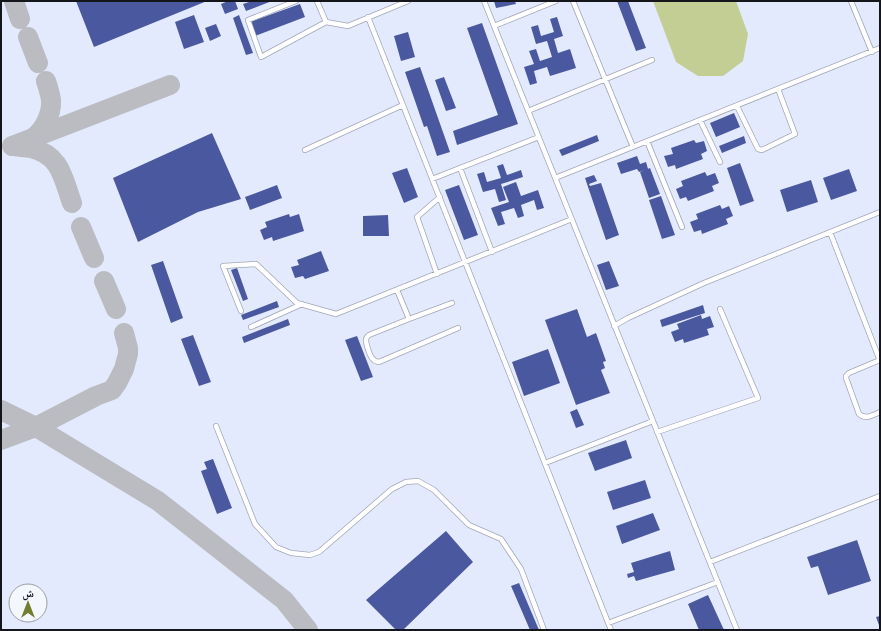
<svg xmlns="http://www.w3.org/2000/svg" width="881" height="631" font-family="Signika,'Noto Naskh Arabic',sans-serif">
<rect width="100%" height="100%" fill="#f5f7fe"/>
<path fill="#e4eafd" fill-rule="evenodd" d="M1,1H880V630H1ZM16,591H40V615H16Z"/>
<path fill="#c3ce95" d="M653,1H736L748,34L743,61L723,76H698L676,62Z"/>
<g fill="none" stroke-linecap="round" stroke-linejoin="round">
<path stroke="#babcc2" stroke-width="20" d="M14,1L20,19
M28,37L38,63
M33,138C44,130 52,114 51,100C50,93 48,87 46,81
M12,146L170,85
M12,146C18,147 25,147 31,148C61,155 63,178 72,203
M81,227L94,258
M104,281L116,309
M1,410L36,427L158,501L284,600L308,630
M1,440L36,427L96,396L112,390L117,383L124,369L128,354V348L124,333"/>
</g>
<path fill="#49589f" d="M76,1H207L94,47Z
M228,1H235L238,9L225,14L221,4Z
M252,1H272L246,11L243,4Z
M494,1H515L516,4L496,8Z
M617,1H628L646,48L636,51Z
M300,4L305,17L255,36L250,22Z
M194,15L204,42L184,49L175,22Z
M239,15L253,53L246,55L233,18Z
M557,17L563,36L554,39L558,53L570,49L576,68L550,76L547,67L534,71L537,83L530,85L524,67L534,64L529,51L536,49L540,61L552,57L547,41L536,44L531,27L538,25L541,36L554,32L550,19Z
M482,23L518,124L457,145L453,131L498,115L467,28Z
M216,24L221,36L210,41L205,28Z
M408,32L415,57L401,61L394,36Z
M420,67L450,152L437,156L427,126L424,127L405,72Z
M444,77L456,108L446,111L435,80Z
M734,113L740,127L716,137L710,123Z
M212,133L241,199L198,212L138,242L113,178Z
M597,135L599,141L562,156L559,150Z
M744,136L746,143L722,153L719,146Z
M694,140L696,143L704,141L707,151L701,154L703,159L676,169L675,165L668,167L664,156L673,154L671,148Z
M637,156L640,164L646,162L648,169L639,172L637,169L621,174L617,163Z
M740,163L754,201L740,206L727,168Z
M503,164L507,175L521,170L523,177L501,184L506,200L499,202L495,189L483,192L477,174L484,172L487,182L501,178L497,166Z
M407,168L418,197L404,203L392,173Z
M650,168L660,194L649,198L640,172Z
M849,169L857,191L831,200L823,178Z
M705,172L707,176L715,173L719,183L712,186L714,191L688,201L686,197L680,199L676,189L683,186L681,181Z
M594,175L597,181L589,184L590,186L601,183L619,235L606,240L585,178Z
M811,180L818,202L787,212L780,190Z
M516,182L521,196L538,190L544,208L537,210L534,200L521,205L524,216L518,218L514,208L501,212L505,224L498,226L491,208L509,202L503,187Z
M277,185L282,198L250,210L245,197Z
M459,185L478,235L464,240L445,190Z
M661,196L675,235L662,239L649,200Z
M720,205L722,209L729,206L733,216L726,219L728,224L702,234L701,230L694,232L690,222L698,219L696,214Z
M289,214L290,217L299,214L304,231L273,241L272,237L264,240L260,230L267,227L265,222Z
M388,215L389,236H363V216Z
M321,251L329,271L305,279L303,276L295,278L291,267L299,265L297,260Z
M163,261L183,318L171,323L151,265Z
M609,261L619,286L606,290L597,265Z
M237,268L248,299L243,301L231,270Z
M277,301L279,307L243,320L241,315Z
M703,305L705,313L662,327L660,320Z
M577,309L587,337L596,333L606,361L603,362L605,368L601,370L610,393L576,405L545,320Z
M701,315L702,319L710,316L714,327L707,329L709,335L684,343L683,339L675,342L671,332L679,329L677,324Z
M288,319L290,325L244,343L242,337Z
M193,335L211,382L199,386L181,339Z
M357,336L373,377L361,381L345,340Z
M548,349L560,383L524,396L512,362Z
M577,409L584,425L576,428L570,412Z
M626,440L632,458L595,471L588,453Z
M213,459L232,508L217,514L201,471L207,469L204,462Z
M645,480L651,498L613,510L607,492Z
M653,513L660,530L622,544L616,526Z
M446,531L473,562L403,630H396L366,600Z
M857,540L871,581L828,595L818,566L811,568L807,557Z
M670,551L675,570L636,581L634,576L628,578L627,574L634,572L631,563Z
M519,583L539,630H530L511,586Z
M708,595L724,630H699L688,604Z
M880,616V628L876,617Z"/>
<g fill="none" stroke-linecap="round" stroke-linejoin="round">
<g stroke="#a2a6b6" stroke-width="6">
<path id="service" d="M296,1L248,20L261,57L326,22L348,26L408,1
M317,1L326,22
M484,1L737,630
M573,1L633,147
M851,1L872,52
M368,17L611,630
M494,26L556,1
M737,106L758,149L762,150L795,134L778,89
M528,111L652,60
M700,120L720,162
M647,141L682,227
M305,150L403,105
M460,168L492,252
M555,178L880,48
M432,179L539,137
M830,232L880,361
M437,274L417,217L440,197
M397,290L409,319
M452,303L409,319L369,335C367,337 366,337 366,340C366,344 370,357 373,359C375,362 376,361 379,362L458,328
M241,311L223,266L256,264L297,303L336,314L572,219
M614,326L628,318L704,283L880,212
M251,327L302,304
M880,360L849,373L846,376V378L859,414C866,420 873,415 880,412
M216,426L255,524L276,547L291,553L310,555L319,552L392,489L406,482L418,481L434,490L469,525L501,539L521,569L544,630
M657,432L758,398L720,309
M545,463L653,421
M710,562L880,496
M608,623L718,582"/>
</g>
<use href="#service" stroke="#fff" stroke-width="4.5"/>
</g>
<rect width="881" height="631" fill="none" stroke="#14161b" stroke-width="4"/>
<g transform="translate(28 603)"><circle r="19" fill="#f5f7fe" stroke="#9b9da3"/>
<path d="M0-3L7 15L0 10L-7 15Z" fill="#717e2b"/>
<text y="-6" font-size="11" font-weight="bold" text-anchor="middle" fill="#14161b">ش</text>
</g>
</svg>
